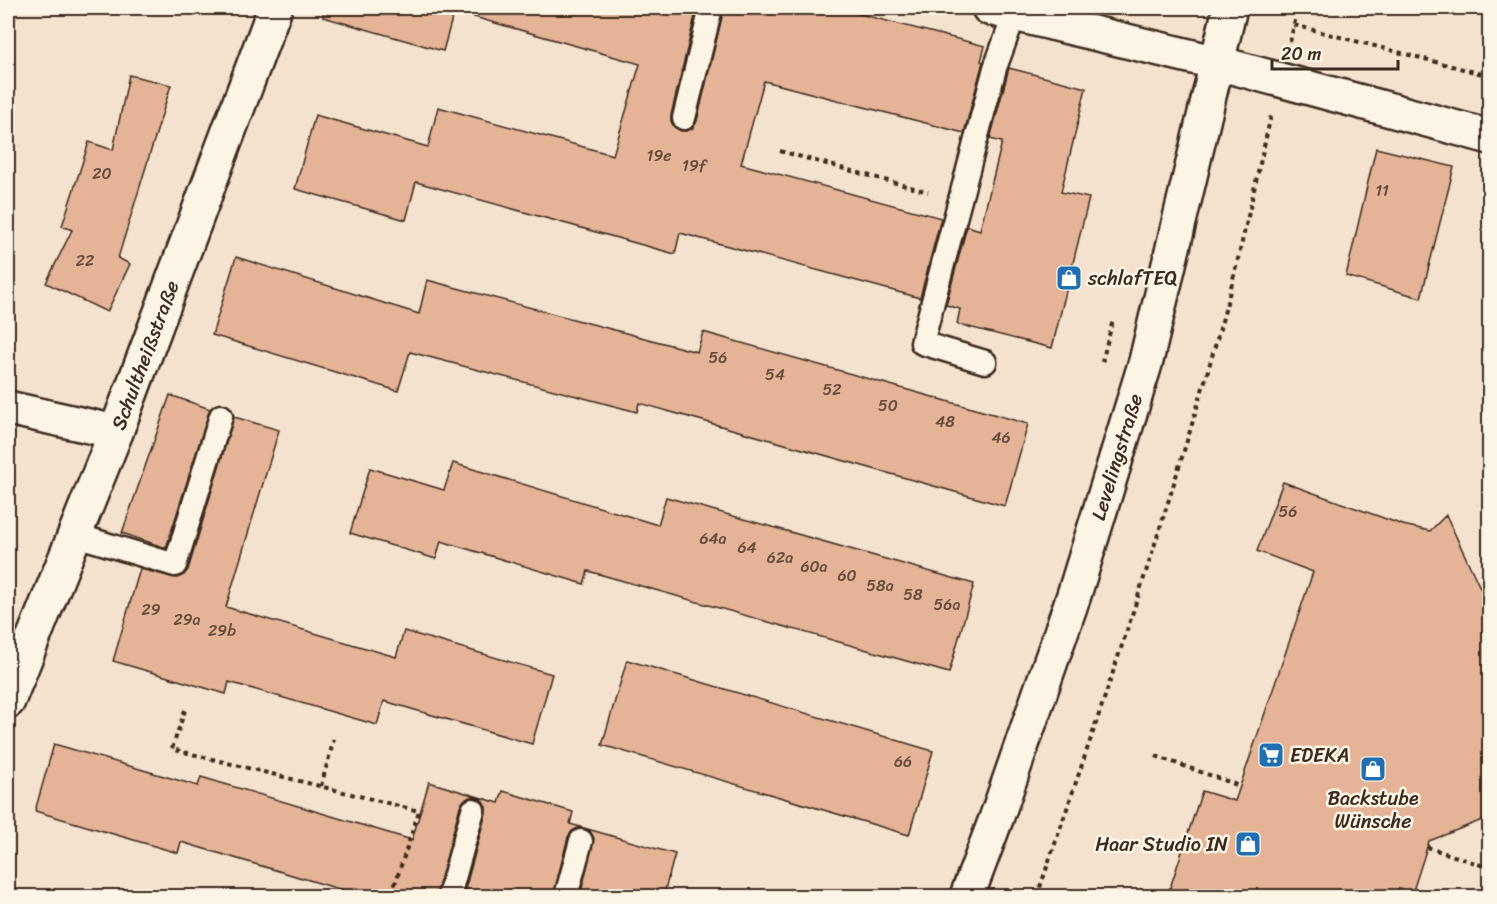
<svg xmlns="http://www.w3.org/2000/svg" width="1497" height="904" font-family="Sriracha,sans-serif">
<rect width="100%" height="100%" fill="#f5e2ce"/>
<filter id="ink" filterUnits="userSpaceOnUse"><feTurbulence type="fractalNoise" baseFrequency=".0167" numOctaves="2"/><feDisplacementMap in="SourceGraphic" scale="12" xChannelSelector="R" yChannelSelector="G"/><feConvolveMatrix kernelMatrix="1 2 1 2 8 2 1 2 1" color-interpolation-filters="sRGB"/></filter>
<g filter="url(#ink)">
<path fill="#e5b497" stroke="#3b2a1e" stroke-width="1.5" d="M324,8H455L443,51L323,17Z
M476,8H697L671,115V121L674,127L681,131H687L693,128L697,121L724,8H836L985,46L981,61L983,62L964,133L764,81L741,164L941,218L920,298L680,233L675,254L416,182L406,220L295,189L315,115L428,147L438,107L613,155L640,64L474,17Z
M1009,68L1086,88L1061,192L1089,198L1052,348L957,324L960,309L946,305L967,226L980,230L1002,142L990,139Z
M129,75L171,85L118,258L130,264L107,312L46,283L72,230L62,226L89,142L113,150Z
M1376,148L1454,167L1421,298L1346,276Z
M236,257L419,314L427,280L697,352L703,332L1028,424L1005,506L639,403L637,412L410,352L398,391L212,335Z
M170,395L210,409L166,548L122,533Z
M234,417L279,430L226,607L396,657L404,631L552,674L532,744L384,701L377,725L229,682L226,694L113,661L140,569L177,578L184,575L188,570Z
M453,463L658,525L666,497L974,584L949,673L588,571L584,584L441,541L436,559L350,533L370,468L444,490Z
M1283,482L1403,525L1430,531L1446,515L1490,609V817L1429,841L1411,897H1167L1202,791L1235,801L1313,572L1257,551Z
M627,660L933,751L909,835L602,745Z
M54,744L198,786L201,777L412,840L429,782L499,803L503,791L573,812L570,824L675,854L663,897H580L594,838L590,831L584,828H578L572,831L568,837L553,897H463L486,813V807L483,801L477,797H470L464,800L460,806L436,897H366L181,842L178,853L35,811Z"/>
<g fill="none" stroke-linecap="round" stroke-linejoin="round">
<g stroke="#3b2a1e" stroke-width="27">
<path id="lane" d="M684,118L711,8
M985,362L922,343L995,68L1015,13
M76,535L175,565L221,416
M449,896L473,810
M566,896L581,841"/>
</g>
<g stroke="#3b2a1e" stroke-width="38">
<g id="street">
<path d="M989,8L1218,63L1490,137"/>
<path d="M8,408L116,432"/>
<path id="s1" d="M8,701L116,432L275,8"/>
</g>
</g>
<g stroke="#3b2a1e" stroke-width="38">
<g id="secondary">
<path id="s2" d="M967,896L996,819L1074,595L1146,361L1230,8"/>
</g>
</g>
<path stroke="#3b2a1e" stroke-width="4" stroke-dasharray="4.5 4.5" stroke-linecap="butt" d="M1294,25L1490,76
M1290,42L1298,8
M780,151L928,192
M1102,362L1113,320
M185,710L172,749L419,811L391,896
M1156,756L1240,786
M321,786L334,739
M1427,847L1490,868
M1037,896C1101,710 1165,522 1219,332C1239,261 1254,188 1271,116"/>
<use href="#lane" stroke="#fcf5e5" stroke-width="22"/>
<use href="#street" stroke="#fcf5e5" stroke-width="33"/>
<use href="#secondary" stroke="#fcf5e5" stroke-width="33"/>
</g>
</g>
<defs>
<g id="shop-square" transform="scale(1.35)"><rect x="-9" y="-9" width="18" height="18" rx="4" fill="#1f6fb2" stroke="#fcf5e5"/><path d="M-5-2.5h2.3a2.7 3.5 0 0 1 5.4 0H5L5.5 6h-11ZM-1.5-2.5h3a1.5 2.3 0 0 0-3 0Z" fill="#fff"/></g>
<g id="supermarket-square" transform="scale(1.35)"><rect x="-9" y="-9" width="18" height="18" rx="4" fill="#1f6fb2" stroke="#fcf5e5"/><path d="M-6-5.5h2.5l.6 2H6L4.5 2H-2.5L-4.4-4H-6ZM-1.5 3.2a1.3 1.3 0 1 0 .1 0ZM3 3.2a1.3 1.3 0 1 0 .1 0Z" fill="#fff"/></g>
</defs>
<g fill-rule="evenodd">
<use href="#shop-square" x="1069" y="278"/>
<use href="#supermarket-square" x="1271" y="755"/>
<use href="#shop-square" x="1373" y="769"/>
<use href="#shop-square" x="1248" y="844"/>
</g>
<g text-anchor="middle" stroke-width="5" stroke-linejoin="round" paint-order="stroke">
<g font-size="16" fill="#664c3c">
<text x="659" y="161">19e</text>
<text x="694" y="171">19f</text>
<text x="102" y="179">20</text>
<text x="1382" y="196">11</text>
<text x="85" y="266">22</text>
<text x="718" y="363">56</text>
<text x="775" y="380">54</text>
<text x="832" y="395">52</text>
<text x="888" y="411">50</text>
<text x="945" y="427">48</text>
<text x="1001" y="443">46</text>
<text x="1288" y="517">56</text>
<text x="713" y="544">64a</text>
<text x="747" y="553">64</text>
<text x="780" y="563">62a</text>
<text x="814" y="572">60a</text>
<text x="847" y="581">60</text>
<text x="880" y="591">58a</text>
<text x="913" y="600">58</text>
<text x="947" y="610">56a</text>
<text x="151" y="615">29</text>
<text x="187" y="625">29a</text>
<text x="222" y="636">29b</text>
<text x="903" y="767">66</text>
</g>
<g font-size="20" fill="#3b2a1e" stroke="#fcf5e5" text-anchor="start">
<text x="1088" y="285">schlafTEQ</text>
<text x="1290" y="762">EDEKA</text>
<text x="1373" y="805" text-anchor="middle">Backstube<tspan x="1373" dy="23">Wünsche</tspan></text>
<text x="1228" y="851" text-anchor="end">Haar Studio IN</text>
</g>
<g font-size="20" fill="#3b2a1e" stroke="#fcf5e5">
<text dy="7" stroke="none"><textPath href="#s1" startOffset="372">Schultheißstraße</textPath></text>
<text dy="7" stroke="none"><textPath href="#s2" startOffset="464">Levelingstraße</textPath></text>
</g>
</g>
<rect width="1497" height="904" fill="none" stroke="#fcf5e5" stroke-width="30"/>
<rect x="15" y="15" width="1467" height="874" fill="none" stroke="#3b2a1e" stroke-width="2" filter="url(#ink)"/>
<path d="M1272 60v9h126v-9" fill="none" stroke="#3b2a1e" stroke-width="3"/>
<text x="1281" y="60" font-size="18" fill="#3b2a1e" stroke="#fcf5e5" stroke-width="4.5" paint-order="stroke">20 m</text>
</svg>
